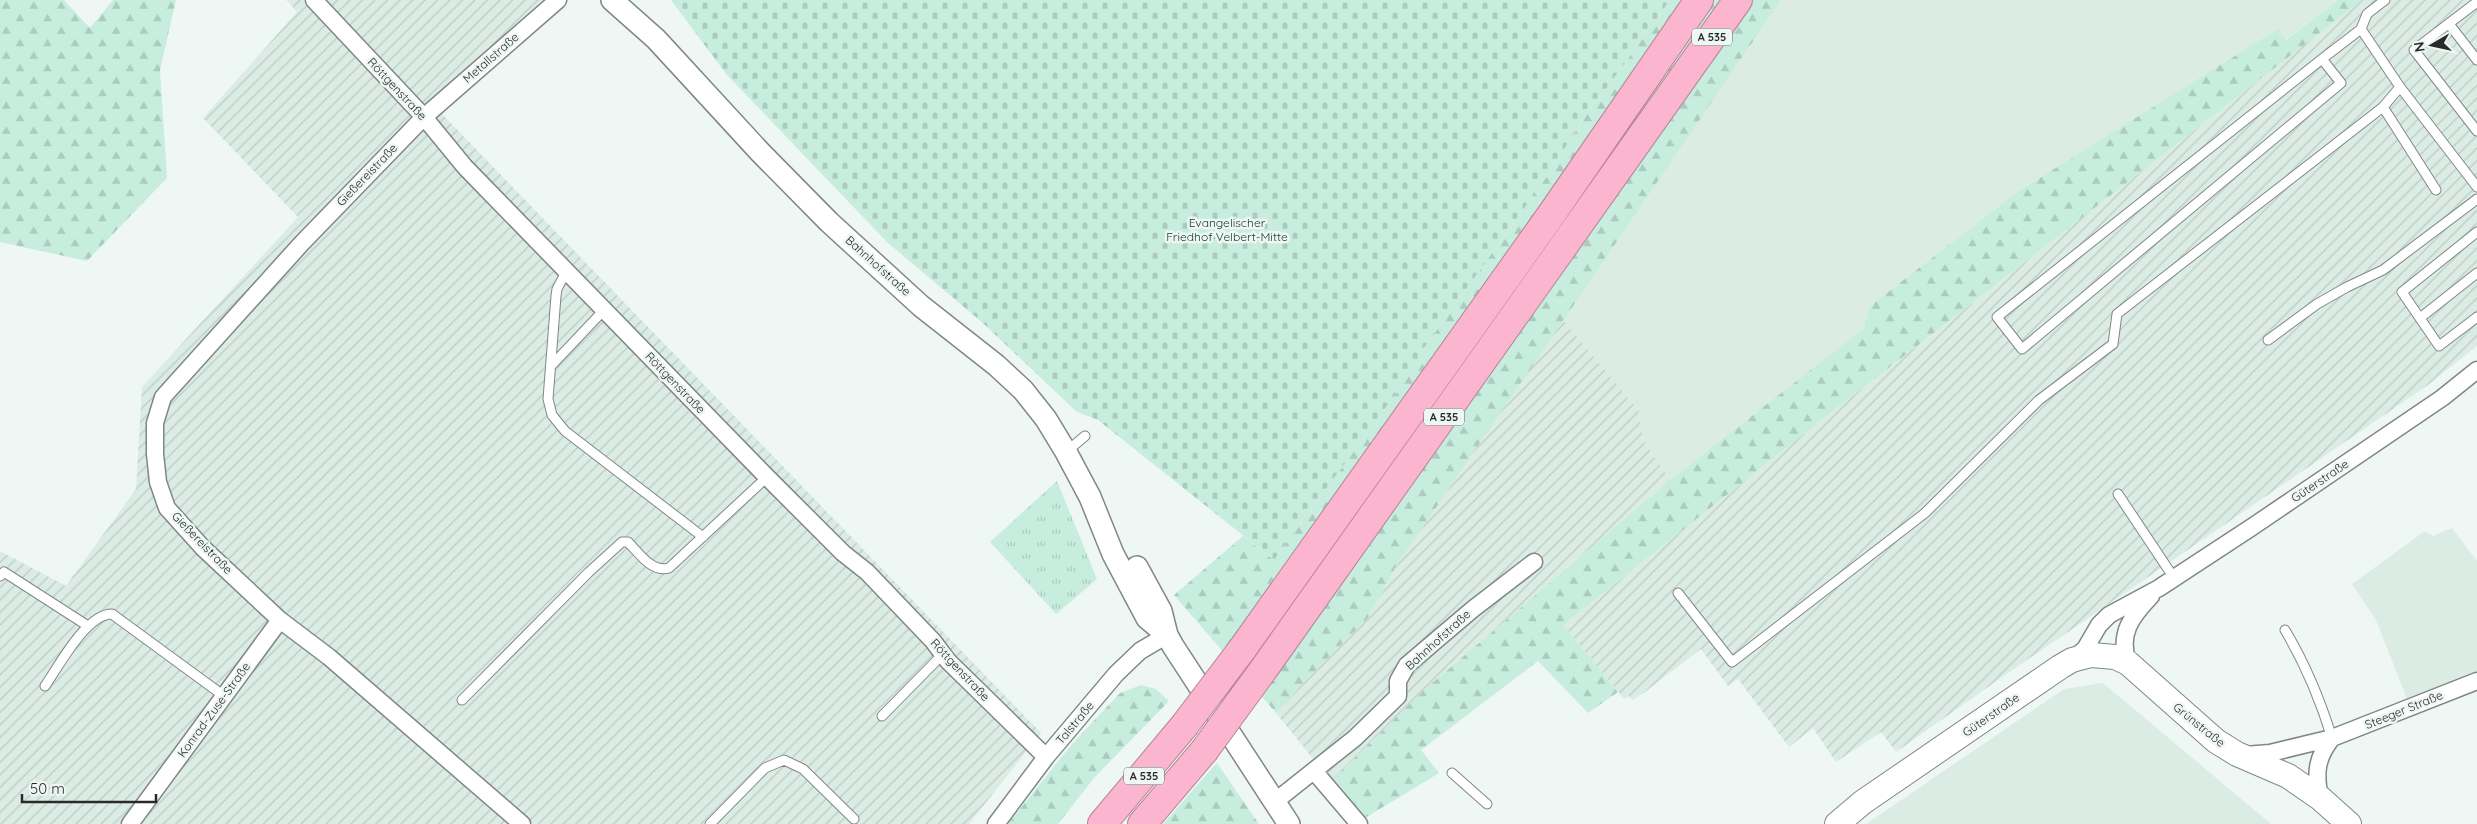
<svg xmlns="http://www.w3.org/2000/svg" width="2477" height="824" font-family="Quicksand,sans-serif">
<defs>
<pattern id="industrial-furrows" width="10" height="10" patternUnits="userSpaceOnUse" patternTransform="scale(1.25)"><rect width="10" height="10" fill="#dbece5"/><path d="M-1 1l2-2M0 10L10 0M9 11l2-2" fill="none" stroke="#bccbc5"/></pattern>
<pattern id="grass-tufts" width="24" height="20" patternUnits="userSpaceOnUse" patternTransform="scale(1.25)"><rect width="24" height="20" fill="#c7edde"/><path d="M3 7l-1-3M5 7V3M7 7l1-3M15 17l-1-3M17 17v-4M19 17l1-3" fill="none" stroke="#abcbbf"/></pattern>
<pattern id="forest-firs" width="22" height="20" patternUnits="userSpaceOnUse" patternTransform="scale(1.25)"><rect width="22" height="20" fill="#c7edde"/><path d="M5 1l3.5 6h-7zM16 11l3.5 6h-7z" fill="#abcbbf"/></pattern>
<pattern id="cemetery-stones" width="16" height="16" patternUnits="userSpaceOnUse" patternTransform="scale(1.25)"><rect width="16" height="16" fill="#c7edde"/><path d="M2 7V4a2 2 0 0 1 4 0v3zM10 15v-3a2 2 0 0 1 4 0v3z" fill="#abcbbf"/></pattern>
</defs>
<rect width="100%" height="100%" fill="#eef7f3"/>
<path fill="#dbece5" d="M1781,0H2338L2285,40L2278,30L2017,192L1870,306L1864,328L1670,480L1643,440L1639,411L1563,320Z
M2452,528L2477,561V675L2408,701L2376,620L2352,584L2425,531L2433,536Z
M2103,683L2271,824H1866L2064,689Z"/>
<path fill="url(#industrial-furrows)" d="M287,0H570L553,8L440,112L1041,733L969,824H0V551L66,586L136,489L142,387L298,217L203,118L297,12Z
M2362,0H2477V346L2428,385L1998,680L1896,752L1881,732L1836,762L1813,728L1789,747L1738,679L1728,686L1701,649L1645,692L1633,700L1629,696L1624,699L1563,625L1801,436Z
M1563,320L1639,411L1643,440L1670,480L1424,690L1331,781L1276,713L1306,680L1368,618L1395,568Z"/>
<path fill="url(#grass-tufts)" d="M1057,481L1097,579L1056,614L990,542Z"/>
<path fill="url(#forest-firs)" d="M0,0H64L90,28L113,0H176L160,70L167,178L87,261L0,242Z
M1670,0H1781L1395,568L1368,618L1306,680L1276,713L1174,595L1243,536L1274,560L1419,362L1423,349L1543,182L1593,104L1601,96Z
M2338,0H2362L1801,436L1563,625L1618,692L1588,713L1538,661L1421,750L1439,773L1365,818L1331,781L1424,690L1670,480L1864,328L1870,306L2017,192L2278,29L2286,40Z
M1141,685L1156,689L1169,701L1094,778L1058,824H1008L1072,744L1120,693Z
M1217,763L1259,824H1163L1214,766Z"/>
<path fill="url(#cemetery-stones)" d="M671,0H1670L1601,96L1593,104L1543,182L1423,349L1419,362L1274,560L1098,420L1077,412L984,324L887,242L727,75Z"/>
<g fill="none" stroke-linecap="round" stroke-linejoin="round">
<g stroke="#808885" stroke-width="11">
<path id="service" d="M2385,0L2367,14L2361,29L2400,87L2477,187
M2477,2L2414,50L2477,131
M2449,24L2477,60
M2322,59L2341,83L2022,349L1997,317L2322,59L2361,29
M2400,87L2383,107L2436,190
M2477,232L2402,292L2439,346L2477,317
M566,272L557,289L556,296L548,399L552,415L565,431L703,537
M2420,318L2477,273
M2268,340L2317,304L2347,287L2383,270L2477,199
M551,366L604,310
M1066,452L1085,436
M2118,494L2174,578
M0,576L4,572L88,626
M1678,593L1732,662L1925,513L2039,400L2113,344L2117,314L2383,107
M2285,630C2306,665 2320,699 2332,738
M45,686C59,666 86,614 112,614L224,696
M462,700L589,572L622,542H628C639,553 652,573 669,568L767,477
M882,716L943,654
M1452,773L1487,804
M710,824L765,768L784,760L803,769L854,819"/>
</g>
<g stroke="#808885" stroke-width="19">
<path id="minor" d="M314,0L424,117L465,167L767,477L843,553L867,572L933,641L948,661L1046,757
M2073,659L2085,649L2099,625L2109,615L2159,588L2252,527L2442,398L2477,370
M2128,663C2118,634 2131,617 2151,596
M2245,755L2270,753L2332,738L2477,681
M1314,771L1359,824
M2320,798C2315,774 2316,758 2332,738
M1273,803L1355,738L1398,696V681L1407,665L1473,609L1534,562
M130,824L280,620
M522,824L329,657L280,620L203,548L167,508L158,482L155,454V423L163,397L301,244L424,117L558,0
M996,824L1046,757L1116,674L1140,651L1167,635"/>
</g>
<g stroke="#808885" stroke-width="24">
<path id="tertiary" d="M612,0L656,39L760,152L829,222L921,306L996,365L1023,390L1046,419L1066,452L1090,497L1113,554L1147,618L1167,635
M1137,567L1161,611L1167,635L1173,646L1289,824"/>
</g>
<g stroke="#808885" stroke-width="26">
<path id="secondary" d="M1837,824L1863,802L2060,667L2072,660L2091,655L2115,657L2128,663L2216,741L2237,754L2288,776L2320,798L2349,824"/>
</g>
<g stroke="#b28595" stroke-width="30">
<path id="motorway" d="M1243,648L1553,212L1699,0
M1261,673L1738,0
M1102,824L1184,726
M1142,824L1204,751"/>
</g>
<use href="#service" stroke="#fff" stroke-width="9"/>
<use href="#minor" stroke="#fff" stroke-width="16"/>
<use href="#tertiary" stroke="#fff" stroke-width="21"/>
<use href="#secondary" stroke="#fff" stroke-width="24"/>
<use href="#motorway" stroke="#fcb5ce" stroke-width="28"/>
<g stroke="#b28595" stroke-width="30" stroke-linecap="butt">
<path id="motorway-bridge" d="M1184,726L1243,648
M1204,751L1261,673"/>
</g>
<use href="#motorway-bridge" stroke="#fcb5ce" stroke-width="28"/>
</g>
<g text-anchor="middle" stroke-width="5" stroke-linejoin="round" paint-order="stroke">
<g fill="#eef7f3" stroke="#636866" stroke-width="1">
<rect x="1692" y="28.5" width="40" height="17" rx="4"/>
<rect x="1424" y="408.5" width="40" height="17" rx="4"/>
<rect x="1124" y="767.5" width="40" height="17" rx="4"/>
</g>
<g font-size="11" font-weight="bold" fill="#282b2a">
<text x="1712" y="41">A 535</text>
<text x="1444" y="421">A 535</text>
<text x="1144" y="780">A 535</text>
</g>
<g font-size="12" fill="#282b2a" stroke="#eef7f3">
<text transform="translate(491 58) rotate(-41)" y="4">Metallstraße</text>
<text transform="translate(397 89) rotate(47)" y="4">Röttgenstraße</text>
<text transform="translate(367 175) rotate(-46)" y="4">Gießereistraße</text>
<text transform="translate(878 266) rotate(42)" y="4">Bahnhofstraße</text>
<text transform="translate(675 383) rotate(46)" y="4">Röttgenstraße</text>
<text transform="translate(2320 481) rotate(-34)" y="4">Güterstraße</text>
<text transform="translate(202 543) rotate(46)" y="4">Gießereistraße</text>
<text transform="translate(1438 640) rotate(-42)" y="4">Bahnhofstraße</text>
<text transform="translate(960 670) rotate(47)" y="4">Röttgenstraße</text>
<text transform="translate(214 710) rotate(-54)" y="4">Konrad-Zuse-Straße</text>
<text transform="translate(2404 710) rotate(-22)" y="4">Steeger Straße</text>
<text transform="translate(1991 715) rotate(-35)" y="4">Güterstraße</text>
<text transform="translate(1075 723) rotate(-50)" y="4">Talstraße</text>
<text transform="translate(2199 725) rotate(39)" y="4">Grünstraße</text>
</g>
<g font-size="12" fill="#10372b" stroke="#eef7f3">
<text x="1227" y="227">Evangelischer<tspan x="1227" dy="14">Friedhof Velbert-Mitte</tspan></text>
</g>
</g>
<g transform="translate(2432 45) rotate(261)" stroke="#eef7f3" stroke-width="4" paint-order="stroke">
<path d="M0-4L9 19L0 12L-9 19Z" fill="#282b2a"/>
<text y="-8" font-size="14" font-weight="bold" text-anchor="middle" fill="#282b2a">N</text>
</g>
<path d="M22 794v8h134v-8" fill="none" stroke="#282b2a" stroke-width="2.5"/>
<text x="30" y="794" font-size="15" fill="#282b2a" stroke="#eef7f3" stroke-width="4" paint-order="stroke">50 m</text>
</svg>
